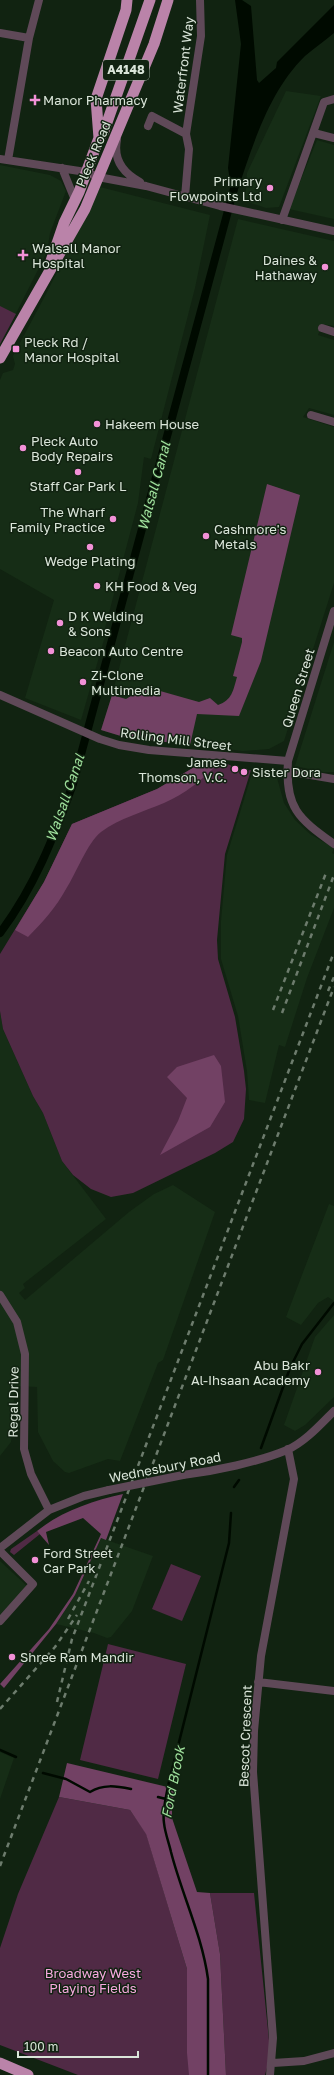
<svg xmlns="http://www.w3.org/2000/svg" width="334" height="2075" font-family="'Golos Text',sans-serif">
<rect width="100%" height="100%" fill="#112311"/>
<path fill="#162d16" d="M286,91L321,96L279,207L266,208L245,201L247,173Z
M317,140L334,145V219L289,209Z
M0,165L50,175L61,181L66,191L50,233L47,252L0,345Z
M100,187L210,215L195,288L151,459L144,457L138,503L105,628L107,629L81,720L25,698L54,600L0,569V380L3,373L13,370L15,364L13,356L45,296Z
M238,219L334,241V326L322,324L318,335L334,340V415L309,408L303,417L334,427V583L284,741L269,749L243,751L124,737L101,730L112,695Z
M334,642V772H323L295,766Z
M253,770L276,774L284,803L295,820L310,834L334,848L332,853L334,854V908L307,978L285,1047L279,1045L265,1103L249,1100L247,1071L238,1016L221,959V921L227,855Z
M0,1011L3,1029L33,1096L43,1113L62,1161L106,1219L23,1284L25,1288L19,1293L25,1300L129,1212L154,1194L173,1185L215,1212L163,1360L158,1363L120,1461L108,1459L69,1473L65,1472L53,1461L38,1432L37,1387L15,1386L11,1442L0,1456Z
M329,1204L334,1206V1301L328,1297L318,1303L301,1325L286,1317Z
M334,1315V1397L305,1425L295,1431L284,1425L315,1337Z
M101,1538L153,1556L132,1611L111,1637L107,1638L94,1633L56,1624L75,1595Z
M0,1561L27,1586L0,1615Z
M0,1752L14,1758L0,1799Z"/>
<path fill="#502a45" d="M0,306L16,314L0,344Z
M203,762C210,763 223,762 230,765C238,769 241,772 251,770L225,854L217,940L218,959L235,1017L244,1071L246,1089L244,1119L233,1142L215,1153L133,1193L111,1197L91,1189L73,1175L62,1161L43,1113L33,1096L3,1029L0,1011V954L44,882L72,824L157,789Z
M37,1531L40,1534L14,1555L10,1552L11,1549Z
M171,1564L201,1576L182,1621L152,1609Z
M108,1644L186,1664L158,1779L80,1760Z
M59,1797L130,1810L146,1833L187,1969L198,2075H78L0,2045V1948L18,1894Z
M210,1893H254L269,2040V2060L265,2075H226L220,1954Z"/>
<path fill="#724164" d="M267,484L300,495L261,661L239,716L197,714L190,745L124,737L101,730L112,695L126,699L146,687L199,702L210,698L218,705C232,700 233,691 237,677L233,676L242,642V638L231,635Z
M203,762L218,764C203,779 185,794 164,803C143,812 120,818 101,832C87,843 76,874 66,889C57,906 42,923 28,937L15,930L44,882L72,824L157,789Z
M214,1055L221,1066L225,1102L210,1127L160,1155L178,1121L187,1098L167,1077L177,1067Z
M123,1494L106,1540L101,1538L75,1595L56,1624L4,1688L0,1684L49,1629L73,1594L101,1534L83,1518L46,1532L49,1545L37,1531C62,1511 92,1501 123,1494Z
M67,1763L176,1789L172,1802V1818L197,1892L210,1893L220,1954L226,2075H189L187,2053V1969L146,1834L130,1810L59,1797Z"/>
<path fill="#000a00" d="M235,0H242L251,6L257,80L259,83L276,68L277,62L334,5V33C325,41 314,48 305,56C268,92 252,148 236,195L232,194L228,168L241,44Z"/>
<g fill="none" stroke-linecap="round" stroke-linejoin="round">
<path stroke="#000a00" stroke-width="2.5" d="M261,1448L290,1368L302,1344L334,1303
M234,1487L239,1480
M0,1750L16,1757
M43,1773L66,1779L90,1792C103,1784 116,1786 131,1789
M158,1797L166,1799
M208,2075V1979C202,1935 182,1895 171,1852C169,1843 165,1833 164,1823C162,1811 166,1798 168,1786L229,1543L231,1513"/>
<path stroke="#000a00" stroke-width="8" d="M0,933C34,888 54,837 73,784L235,185"/>
<path stroke="#5f4958" stroke-width="8" d="M0,33L29,38
M148,126L152,116L186,134L189,149L185,197
M314,133L334,138
M186,134L201,36L200,0
M117,140C113,160 123,173 140,182
M0,159L86,172L98,177L146,186L220,206L334,231
M8,160L29,38L39,0
M62,168L75,200
M282,220L324,102L334,99
M322,328L334,332
M311,415L334,422
M334,611L288,761C285,808 298,818 334,844
M0,695L100,739L119,745L149,750L288,761
M287,771L334,779
M0,1295L17,1322L25,1354L24,1449L31,1474L49,1510
M183,1475C215,1471 258,1462 287,1450C305,1442 321,1424 334,1411
M0,1548L49,1510L84,1496L109,1490
M0,1551L33,1584L0,1621
M258,1682L334,1691
M273,2063L304,2061L334,2053
M270,2075L273,2038L253,1772L254,1731L261,1656L294,1479L288,1449"/>
<path stroke="#ba83a9" stroke-width="11" d="M99,138L96,99L126,10L127,0
M51,261L64,223L79,192L99,138L104,131L150,0
M0,358L85,209L154,44L168,0
M0,2063L28,2075"/>
<path stroke="#6d7c6d" stroke-width="2.5" stroke-dasharray="5 5" stroke-linecap="butt" d="M328,991L334,977
M273,1010L326,873
M282,1013L334,875
M68,1619L89,1581
M57,1702L72,1639L334,952
M0,1709L55,1647L77,1615
M0,1866L334,987"/>
<path stroke="#5f4958" stroke-width="8" d="M109,1490L183,1475"/>
</g>
<g fill="#f291d7" stroke="#112311" stroke-width="1.5">
<path d="M33 94h4v4h4v4h-4v4h-4v-4h-4v-4h4z"/>
<circle cx="270" cy="188" r="4"/>
<path d="M21 249h4v4h4v4h-4v4h-4v-4h-4v-4h4z"/>
<circle cx="325" cy="267" r="4"/>
<rect x="12" y="345" width="8" height="8" rx="2"/>
<circle cx="97" cy="424" r="4"/>
<circle cx="23" cy="448" r="4"/>
<circle cx="78" cy="472" r="4"/>
<circle cx="113" cy="519" r="4"/>
<circle cx="206" cy="536" r="4"/>
<circle cx="90" cy="547" r="4"/>
<circle cx="97" cy="586" r="4"/>
<circle cx="60" cy="623" r="4"/>
<circle cx="51" cy="651" r="4"/>
<circle cx="83" cy="682" r="4"/>
<circle cx="235" cy="769" r="4"/>
<circle cx="244" cy="772" r="4"/>
<circle cx="318" cy="1372" r="4"/>
<circle cx="35" cy="1560" r="4"/>
<circle cx="12" cy="1657" r="4"/>
</g>
<g text-anchor="middle" stroke-width="3" stroke-linejoin="round" paint-order="stroke">
<rect fill="#112311" stroke="#9eab9d" stroke-width="1" x="103" y="60" width="46" height="20" rx="3"/>
<g font-size="12" font-weight="bold" fill="#dae5d9">
<text x="126" y="74">A4148</text>
</g>
<g font-size="13" fill="#dae5d9" stroke="#112311">
<text transform="translate(183 65) rotate(-83)" y="5">Waterfront Way</text>
<text transform="translate(93 154) rotate(-67)" y="5">Pleck Road</text>
<text transform="translate(298 688) rotate(-73)" y="5">Queen Street</text>
<text transform="translate(176 739) rotate(7)" y="5">Rolling Mill Street</text>
<text transform="translate(13 1402) rotate(-89)" y="5">Regal Drive</text>
<text transform="translate(165 1467) rotate(-11)" y="5">Wednesbury Road</text>
<text transform="translate(245 1736) rotate(-88)" y="5">Bescot Crescent</text>
</g>
<g font-size="13" fill="#dae5d9" stroke="#112311" text-anchor="start">
<text x="43" y="105">Manor Pharmacy</text>
<text x="262" y="186" text-anchor="end">Primary<tspan x="262" dy="15">Flowpoints Ltd</tspan></text>
<text x="32" y="253">Walsall Manor<tspan x="32" dy="15">Hospital</tspan></text>
<text x="317" y="265" text-anchor="end">Daines &amp;<tspan x="317" dy="15">Hathaway</tspan></text>
<text x="24" y="347">Pleck Rd /<tspan x="24" dy="15">Manor Hospital</tspan></text>
<text x="105" y="429">Hakeem House</text>
<text x="31" y="446">Pleck Auto<tspan x="31" dy="15">Body Repairs</tspan></text>
<text x="78" y="491" text-anchor="middle">Staff Car Park L</text>
<text x="105" y="517" text-anchor="end">The Wharf<tspan x="105" dy="15">Family Practice</tspan></text>
<text x="214" y="534">Cashmore's<tspan x="214" dy="15">Metals</tspan></text>
<text x="90" y="566" text-anchor="middle">Wedge Plating</text>
<text x="105" y="591">KH Food &amp; Veg</text>
<text x="68" y="621">D K Welding<tspan x="68" dy="15">&amp; Sons</tspan></text>
<text x="59" y="656">Beacon Auto Centre</text>
<text x="91" y="680">Zi-Clone<tspan x="91" dy="15">Multimedia</tspan></text>
<text x="227" y="767" text-anchor="end">James<tspan x="227" dy="15">Thomson, V.C.</tspan></text>
<text x="252" y="777">Sister Dora</text>
<text x="310" y="1370" text-anchor="end">Abu Bakr<tspan x="310" dy="15">Al-Ihsaan Academy</tspan></text>
<text x="43" y="1558">Ford Street<tspan x="43" dy="15">Car Park</tspan></text>
<text x="20" y="1662">Shree Ram Mandir</text>
</g>
<g font-size="13" fill="#f6a8de" stroke="#112311">
<text x="93" y="1978">Broadway West<tspan x="93" dy="15">Playing Fields</tspan></text>
</g>
<g font-size="14" font-style="italic" fill="#9fe09c" stroke="#112311">
<text transform="translate(154 486) rotate(-75)" y="5">Walsall Canal</text>
<text transform="translate(65 798) rotate(-71)" y="5">Walsall Canal</text>
<text transform="translate(173 1782) rotate(-79)" y="5">Ford Brook</text>
</g>
</g>
<path d="M18 2051v6h120v-6" fill="none" stroke="#dae5d9" stroke-width="2"/>
<text x="24" y="2051" font-size="12" fill="#dae5d9" stroke="#112311" stroke-width="3" paint-order="stroke">100 m</text>
</svg>
